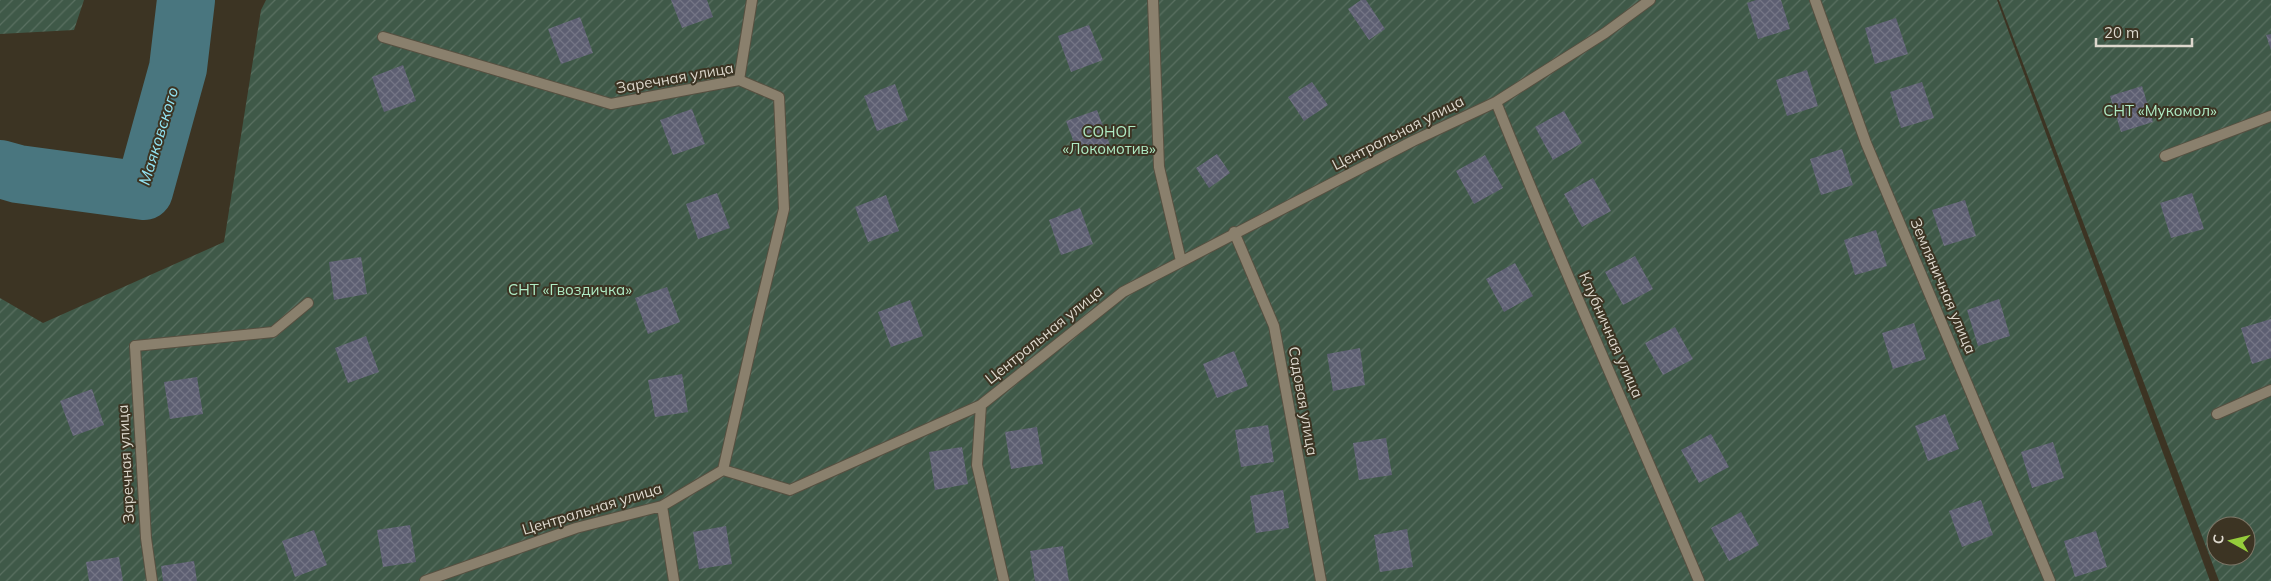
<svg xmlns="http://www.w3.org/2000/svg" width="2271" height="581" font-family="Mulish,sans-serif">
<defs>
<pattern id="garden-furrows" width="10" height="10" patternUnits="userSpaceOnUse" patternTransform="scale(1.25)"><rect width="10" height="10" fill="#3f5948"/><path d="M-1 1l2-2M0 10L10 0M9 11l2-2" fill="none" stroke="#5a7061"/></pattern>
<pattern id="building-cross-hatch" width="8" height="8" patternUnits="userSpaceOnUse" patternTransform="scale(1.25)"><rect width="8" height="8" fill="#5d5f72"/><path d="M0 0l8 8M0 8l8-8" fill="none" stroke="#747585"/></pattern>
</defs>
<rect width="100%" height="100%" fill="#3c3423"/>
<path fill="url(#garden-furrows)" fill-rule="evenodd" d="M0,0H84L74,30L0,34Z
M266,0H1997L2210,581H0V298L43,323L224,242L261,10Z
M1999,0H2271V581H2219ZM2216,526H2246V556H2216Z"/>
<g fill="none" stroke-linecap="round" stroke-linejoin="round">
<path stroke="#49767f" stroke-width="58" d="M0,169L18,174L144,191L178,68L186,0"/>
</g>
<path fill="url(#building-cross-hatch)" d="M671,0H707L713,17L682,28Z
M1361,0H1366L1385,29L1369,40L1348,9Z
M1756,0H1781L1790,29L1758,39L1747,3Z
M580,17L593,53L561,64L548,29Z
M1896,18L1908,54L1875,64L1865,28Z
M1089,25L1103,60L1071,72L1058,36Z
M2271,34V50L2266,35Z
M403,65L416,101L384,112L372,77Z
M1807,70L1818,106L1787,116L1776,80Z
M1312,82L1328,105L1304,121L1288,97Z
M1922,82L1934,118L1901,128L1890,92Z
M895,84L908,120L877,131L864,96Z
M2142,86L2153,122L2121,132L2110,96Z
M692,109L705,144L673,155L660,120Z
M1097,110L1110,145L1079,156L1066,121Z
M1564,111L1582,143L1553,160L1535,127Z
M1842,149L1853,185L1821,195L1810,159Z
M1217,154L1230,173L1209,188L1196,168Z
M1485,155L1503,188L1474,204L1456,171Z
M1593,178L1611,211L1582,227L1564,194Z
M717,193L730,228L698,239L686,204Z
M2192,193L2204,229L2171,238L2160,203Z
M886,195L899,231L868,242L855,207Z
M1965,200L1976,236L1944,246L1932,210Z
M1080,208L1093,244L1061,255L1049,220Z
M1876,230L1887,266L1855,275L1844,240Z
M1635,256L1653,289L1623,305L1605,272Z
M361,257L367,294L334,300L329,262Z
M1515,263L1533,296L1504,312L1486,279Z
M667,287L680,322L648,334L635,298Z
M1999,299L2010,336L1978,346L1967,310Z
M910,300L923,336L891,347L878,312Z
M2271,319V358L2252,364L2241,328Z
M1914,323L1926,359L1893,369L1882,333Z
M1675,327L1693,359L1663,375L1645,343Z
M366,336L379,372L348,383L335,348Z
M1360,348L1365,385L1333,391L1327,354Z
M1234,351L1248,386L1217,398L1203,364Z
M682,374L688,412L655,417L648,380Z
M197,377L203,414L170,419L164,382Z
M92,389L104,425L73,436L60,401Z
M1945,414L1959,449L1928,461L1915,426Z
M1268,425L1274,462L1241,467L1235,430Z
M1037,427L1043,464L1011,469L1005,432Z
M1711,434L1729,467L1699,483L1681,450Z
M1386,438L1392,475L1359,480L1353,443Z
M2053,442L2064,478L2032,488L2021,452Z
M962,447L968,484L935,490L929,452Z
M1283,490L1289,528L1256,533L1250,496Z
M1981,500L1993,535L1962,547L1949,511Z
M1741,512L1759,545L1729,561L1711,528Z
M410,525L416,562L383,567L377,530Z
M726,526L732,564L699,569L693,532Z
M1407,529L1413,567L1380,572L1374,535Z
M314,530L327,565L295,577L282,541Z
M2096,531L2107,567L2075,577L2064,541Z
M1063,546L1069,581H1035L1030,551Z
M119,557L123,581H89L86,562Z
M194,561L197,581H163L161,566Z"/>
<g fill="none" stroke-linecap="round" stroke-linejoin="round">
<g stroke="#575041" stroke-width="12">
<path id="lane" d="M739,80L752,0
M135,346L273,332L308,303"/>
</g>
<g stroke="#575041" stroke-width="12">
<path id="street" d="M1153,0L1159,167L1181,261
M1815,0L1866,143L2050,581
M383,37L611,104L739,80L779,97L784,209L758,316L723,470
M1496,102C1560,263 1632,421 1699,581
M2165,156L2271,116
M1234,232L1274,326L1321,581
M135,346L146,538L152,581
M981,405L977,465L1004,581
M2217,414L2271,390
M662,506L674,581
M425,581L576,528L662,506L723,470L790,490L981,405L1123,292L1413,141L1496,102L1605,33L1650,0"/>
</g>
<use href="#lane" stroke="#8a806d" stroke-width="10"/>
<use href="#street" stroke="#8a806d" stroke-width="10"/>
</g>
<g text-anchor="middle" stroke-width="4" stroke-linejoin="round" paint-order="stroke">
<g font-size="15" fill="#ddd8cd" stroke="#3c3423">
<text transform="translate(675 78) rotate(-10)" y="5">Заречная улица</text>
<text transform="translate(1398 133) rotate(-27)" y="5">Центральная улица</text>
<text transform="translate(1943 286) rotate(67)" y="5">Земляничная улица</text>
<text transform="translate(1044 335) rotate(-39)" y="5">Центральная улица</text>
<text transform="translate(1611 335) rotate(66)" y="5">Клубничная улица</text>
<text transform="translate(1303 401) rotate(80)" y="5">Садовая улица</text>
<text transform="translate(126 464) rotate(-93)" y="5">Заречная улица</text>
<text transform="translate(592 509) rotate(-17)" y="5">Центральная улица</text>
</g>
<g font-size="15" fill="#afebc4" stroke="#3c3423">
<text x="2160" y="116">СНТ «Мукомол»</text>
<text x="1109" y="137">СОНОГ<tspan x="1109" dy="17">«Локомотив»</tspan></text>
<text x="570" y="295">СНТ «Гвоздичка»</text>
</g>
<g font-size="16" font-style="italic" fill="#93e4f4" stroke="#3c3423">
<text transform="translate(158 136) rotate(-73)" y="6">Маяковского</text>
</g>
</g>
<g transform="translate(2231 541) rotate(278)"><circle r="24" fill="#3c3423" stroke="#7c7667"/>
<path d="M0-4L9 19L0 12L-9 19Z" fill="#95cc3b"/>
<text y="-8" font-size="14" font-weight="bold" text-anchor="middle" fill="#ddd8cd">С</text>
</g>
<path d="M2096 38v8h96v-8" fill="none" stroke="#ddd8cd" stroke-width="2.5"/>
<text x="2104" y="38" font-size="15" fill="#ddd8cd" stroke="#3c3423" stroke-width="4" paint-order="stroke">20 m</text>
</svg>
